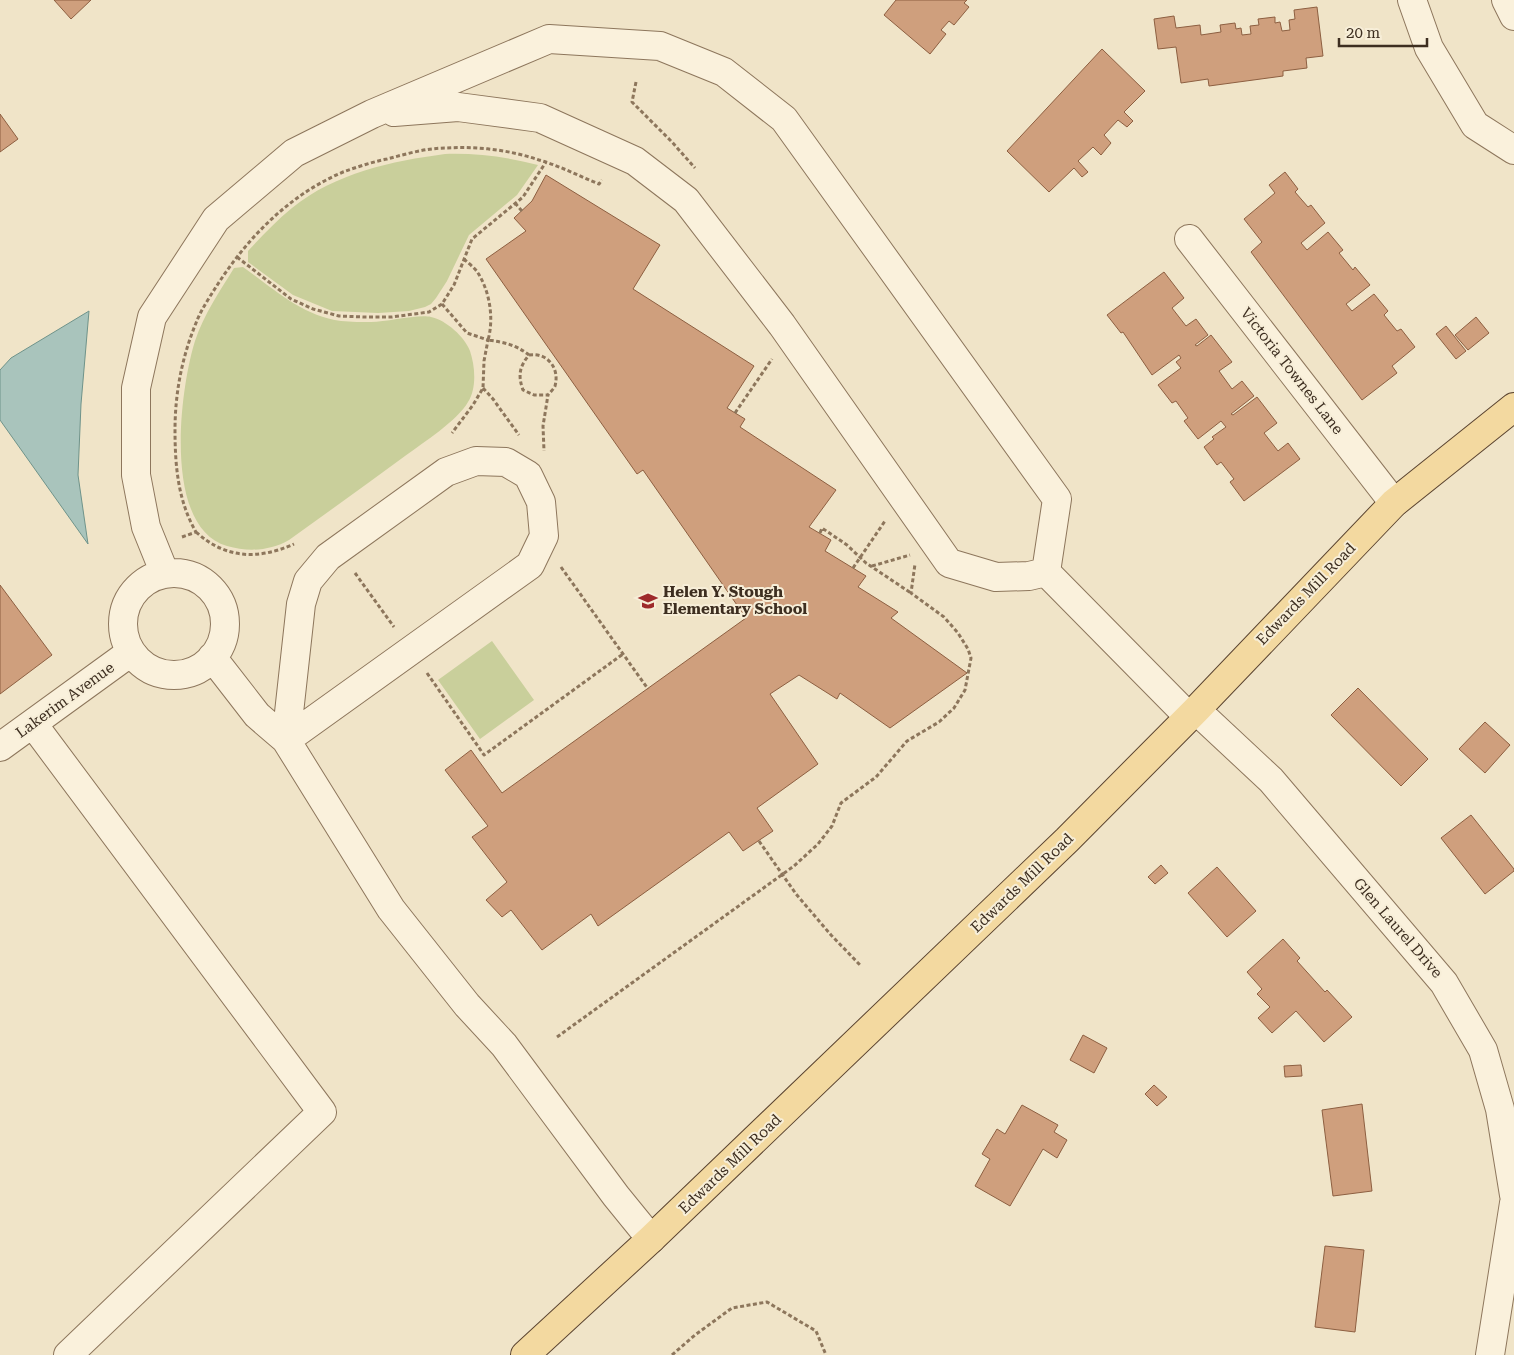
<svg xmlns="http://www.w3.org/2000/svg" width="1514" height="1355" font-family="'Roboto Serif',serif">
<rect width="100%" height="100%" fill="#f0e4c8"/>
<path fill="#c9cf9b" d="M445,154C477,153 507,157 538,165L517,195L469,235L447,281L436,298L431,304L425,307L409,311L378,313L332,311L293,295L248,262V251C262,236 276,221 292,208C335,173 392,161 445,154Z
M243,267C273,288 302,316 341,321C351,322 362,322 371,322C387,322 418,314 431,317C446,320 465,337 470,351C475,366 477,388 468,402C458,420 423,443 405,456C367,484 328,512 289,540C270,551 248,552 227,546C162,527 180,389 195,341C204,314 220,291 234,268Z
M492,641L534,700L480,739L438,680Z"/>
<path fill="#a9c4bc" stroke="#6f938a" d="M89,311L81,404L78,475L88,544L0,420V370L11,358Z"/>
<path fill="#cf9f7d" stroke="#8d5f41" d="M54,0H91L71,19Z
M896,0H967L964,3L969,7L954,25L949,21L941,30L946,34L930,54L884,15Z
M1317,7L1323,56L1306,58L1307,68L1283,71V76L1209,86L1208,79L1181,83L1176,47L1158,49L1154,19L1174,16L1176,28L1200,25L1201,35L1221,32L1220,25L1235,23L1236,29L1241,28L1242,35L1251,34L1250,26L1259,25L1258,19L1275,17V23L1280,22L1282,31L1290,30L1289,20L1295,19L1294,10Z
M1102,49L1145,91L1124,112L1133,121L1127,127L1118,120L1104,135L1111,143L1101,155L1093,147L1078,161L1088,172L1082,177L1074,168L1049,192L1007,151Z
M0,114L18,139L0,152Z
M1285,172L1298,189L1295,192L1308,207L1311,205L1325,223L1301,243L1307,250L1328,232L1343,250L1339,253L1353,270L1355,267L1370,285L1346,304L1352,311L1374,294L1388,311L1384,315L1397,331L1401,329L1415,347L1392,366L1397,373L1362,400L1251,252L1262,242L1244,219L1275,193L1269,185Z
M546,175L660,245L633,289L754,366L727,408L745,419L740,427L836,490L809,527L831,540L825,551L866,576L858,587L898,612L891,618L967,673L890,728L840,693L837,699L799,675L770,694L818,764L757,808L773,831L743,851L729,832L598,926L591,914L542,950L511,910L502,917L486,900L507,882L472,837L488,826L445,770L471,750L502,793L746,618L643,470L637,474L486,259L526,231L514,218L532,201Z
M1164,272L1184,298L1172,308L1186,326L1196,319L1208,335L1195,345L1197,346L1211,335L1232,362L1219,371L1232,389L1242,381L1254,396L1231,414L1233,415L1257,397L1277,423L1264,433L1278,451L1288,443L1300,459L1244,501L1230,482L1234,479L1221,462L1217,465L1204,447L1214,439L1212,437L1226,427L1221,421L1198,439L1184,421L1188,418L1176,401L1172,403L1158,385L1181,368L1176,362L1181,358L1179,355L1152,375L1123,332L1121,333L1107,315Z
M1476,317L1489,333L1468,350L1455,335Z
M1446,326L1466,351L1456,359L1436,334Z
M0,585L52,655L0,694Z
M1358,688L1428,759L1401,786L1331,715Z
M1485,722L1510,745L1485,773L1459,749Z
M1471,815L1514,869V871L1485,894L1441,838Z
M1161,865L1168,873L1155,884L1148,877Z
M1217,867L1256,911L1227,937L1188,893Z
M1283,939L1300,958L1297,961L1325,992L1327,990L1352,1017L1324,1042L1296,1011L1272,1033L1258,1018L1270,1007L1257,994L1262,989L1247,972Z
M1083,1035L1107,1048L1094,1073L1070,1060Z
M1301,1065L1302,1076L1285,1077L1284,1066Z
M1154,1085L1167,1097L1157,1106L1145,1094Z
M1362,1104L1372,1191L1333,1196L1322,1110Z
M1022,1105L1058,1125L1054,1132L1067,1140L1057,1158L1043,1149L1010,1206L975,1186L990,1159L982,1154L997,1129L1005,1134Z
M1325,1246L1364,1250L1355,1332L1315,1327Z"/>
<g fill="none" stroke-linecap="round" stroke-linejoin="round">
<g stroke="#8d765c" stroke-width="30">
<path id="minor" d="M1412,0L1429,48L1475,125L1514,150
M1506,0L1514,16
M394,112L458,107L540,118L635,161L686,200L782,325L949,563L996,577L1029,576L1046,572
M1189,239L1394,503
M476,461L506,462L528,475L541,502L544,536L530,565L286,740L301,604L308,581L328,557L446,472Z
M1046,572L1189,717
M123 624a51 51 0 1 1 102 0a51 51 0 1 1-102 0Z
M165,574L146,527L136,475V388L152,317L216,219L294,153L372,114L549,39L660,46L724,72L784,119L1057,499L1046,572
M212,657L257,715L286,740L391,909L467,1005L504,1045L616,1196L651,1239
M1196,710L1271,780L1444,983L1483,1050L1500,1109L1514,1195
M33,724L322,1112L68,1355
M0,747L131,652
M1490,1355L1514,1203"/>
</g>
<g stroke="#5b4430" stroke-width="30">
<path id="major" d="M525,1355L651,1239L1067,840L1196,710L1394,503L1514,407"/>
</g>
<path stroke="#8d765c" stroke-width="3" stroke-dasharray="4 2.5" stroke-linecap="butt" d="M636,82L632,102L672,142L695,168
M515,203L522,211
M237,257L291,299L313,309L339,316L364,317H392L429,312L442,304L454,285L472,239L523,197L546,162
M464,259C468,263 475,268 478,273C490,292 494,319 488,340C504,342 516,345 529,355C519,367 518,376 523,390L534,395H548L543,426L544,451
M442,304L467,333L488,340L484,361L483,388L473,405L452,433
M529,355C547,352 560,368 555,386C554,389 550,392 548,395
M483,388L493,399L519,435
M735,413L772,359
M196,532C226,559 258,560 294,544
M820,533L822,528L847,545L866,563L911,593
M182,537L196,532C178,501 175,466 175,430C175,393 182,357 196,323C201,310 209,298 216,287C247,238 289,195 343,172C357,167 372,162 387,159C406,154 426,148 446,148C477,146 510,150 539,160C560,166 579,176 599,184L602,180
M872,566L910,555
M561,567L648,689
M853,568L885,521
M355,573L394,627
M427,673L484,755L623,654
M759,841L796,894L831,935L860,965
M557,1037L794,866L818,844L832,826L841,803L876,777L907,741L939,722L954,708L965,690L971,658L968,649L958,633L944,617L911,593L915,564
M672,1355L695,1335L732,1308L767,1302L816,1331L826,1355"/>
<use href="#minor" stroke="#faf1dc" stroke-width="28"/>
<use href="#major" stroke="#f3d9a0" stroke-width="28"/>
</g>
<defs>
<g id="school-bare" transform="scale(1.5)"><path d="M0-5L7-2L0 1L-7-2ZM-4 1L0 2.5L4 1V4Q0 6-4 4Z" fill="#9e2a2b" stroke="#f7eed8" stroke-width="2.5" paint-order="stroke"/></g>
</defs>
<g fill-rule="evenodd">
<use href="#school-bare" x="648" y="601"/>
</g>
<g text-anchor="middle" stroke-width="4" stroke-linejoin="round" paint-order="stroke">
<g font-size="15" fill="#3d2e20" stroke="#f7eed8">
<text transform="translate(1292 371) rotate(52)" y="5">Victoria Townes Lane</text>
<text transform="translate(1306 594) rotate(-46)" y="5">Edwards Mill Road</text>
<text transform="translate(65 700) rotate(-36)" y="5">Lakerim Avenue</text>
<text transform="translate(1022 883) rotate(-44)" y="5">Edwards Mill Road</text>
<text transform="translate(1398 928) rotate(49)" y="5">Glen Laurel Drive</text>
<text transform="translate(730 1164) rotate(-44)" y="5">Edwards Mill Road</text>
</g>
<g font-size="15" font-weight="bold" fill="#3d2e20" stroke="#f7eed8" text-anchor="start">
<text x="663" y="597">Helen Y. Stough<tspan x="663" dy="17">Elementary School</tspan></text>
</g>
</g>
<path d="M1339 38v8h88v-8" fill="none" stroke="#3d2e20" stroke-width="2.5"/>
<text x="1346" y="38" font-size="15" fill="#3d2e20" stroke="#f7eed8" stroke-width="4" paint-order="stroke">20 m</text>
</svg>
